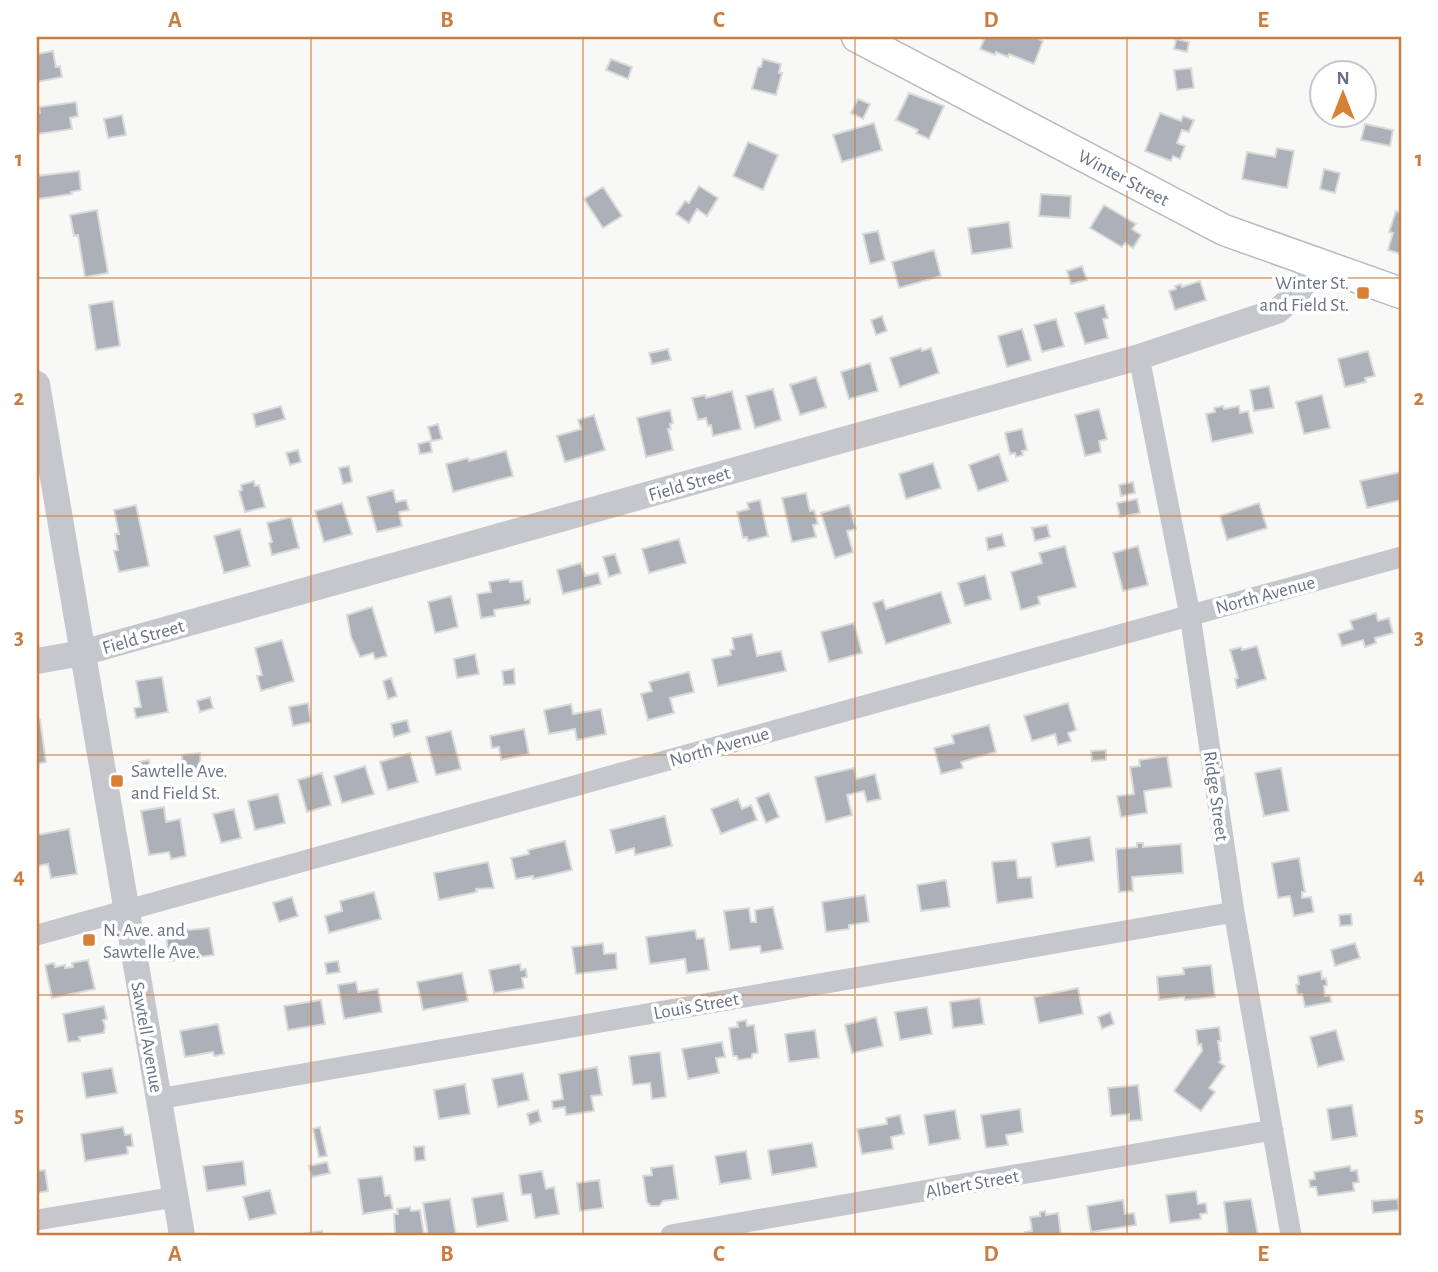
<svg xmlns="http://www.w3.org/2000/svg" width="1438" height="1272" font-family="'Alegreya Sans',sans-serif">
<rect width="100%" height="100%" fill="#f8f9f7"/>
<path fill="#acb0b9" stroke="#dadbd9" stroke-width="2" d="M985,37H1034L1043,41L1034,64L1009,54L1008,57L996,52L995,55L980,49Z
M1176,39L1189,42L1187,52L1174,49Z
M53,51L56,67L60,66L62,77L37,82V54Z
M611,59L632,67L628,79L606,70Z
M763,59L781,64L779,73H782L776,95L752,89L758,67H761Z
M1191,68L1194,88L1177,90L1174,70Z
M909,93L944,106L929,139L916,133L918,130L896,120Z
M858,99L870,104L863,119L851,113Z
M76,102L78,116L70,118L72,129L37,134V113H40L39,107Z
M1160,113L1181,121L1183,116L1194,120L1189,132L1182,130L1177,143L1185,146L1180,159L1173,156L1171,161L1145,151Z
M122,115L126,135L108,138L104,119Z
M874,123L882,150L842,162L833,135Z
M1365,124L1393,130L1390,146L1361,140Z
M748,142L778,155L763,190L733,176Z
M1277,148L1294,151L1287,188L1242,179L1247,152L1275,157Z
M1324,169L1340,173L1335,193L1320,189Z
M79,171L81,190L71,192L72,194L38,199L37,176Z
M699,186L718,198L707,216L697,209L689,223L676,214L685,201L689,203Z
M603,187L622,216L603,228L584,199Z
M1041,194L1071,196L1070,218L1039,216Z
M1104,205L1136,224L1132,229L1141,235L1133,248L1125,243L1122,247L1090,228Z
M97,210L108,273L85,277L78,235L74,236L70,215Z
M1396,211L1401,213V254L1388,250L1393,233L1389,232Z
M1009,222L1012,248L972,254L968,228Z
M878,231L885,260L870,264L863,234Z
M934,250L941,276L899,288L892,262Z
M1082,266L1087,280L1071,284L1067,271Z
M1200,281L1206,300L1175,310L1169,291L1176,289L1175,286L1181,284L1182,287Z
M113,301L120,346L96,350L89,305Z
M1104,305L1108,318L1103,319L1108,338L1085,344L1075,313Z
M882,316L887,331L876,335L871,320Z
M1056,319L1064,346L1042,352L1034,325Z
M1022,329L1031,360L1007,367L998,336Z
M921,348L922,351L931,348L939,373L900,387L890,358Z
M668,349L671,360L652,364L649,353Z
M1368,351L1375,376L1365,378L1366,382L1345,387L1338,359Z
M870,363L878,391L849,399L841,372Z
M816,377L826,407L800,415L790,385Z
M1269,386L1274,408L1254,411L1250,390Z
M773,389L781,420L755,428L746,396Z
M732,391L741,429L713,436L711,425L708,426L706,418L698,420L692,398L705,395L706,398Z
M1322,395L1330,428L1304,434L1296,402Z
M281,406L285,419L256,427L253,414Z
M1223,406L1224,409L1239,406L1240,413L1248,411L1253,433L1212,442L1206,414L1215,412L1214,408Z
M1099,409L1107,439L1099,441L1101,452L1085,456L1075,415Z
M670,410L673,423L670,424L671,429H668L673,450L646,457L637,418Z
M594,415L605,450L565,462L557,436L581,429L578,420Z
M438,424L442,439L432,441L428,427Z
M1022,429L1027,450L1022,451L1023,455L1016,457L1015,453L1010,454L1005,433Z
M430,441L432,452L420,454L418,444Z
M298,450L301,462L290,465L286,453Z
M506,451L513,476L453,492L446,464L468,458L469,461Z
M999,454L1008,481L978,491L969,465Z
M933,463L941,488L906,499L899,474Z
M349,466L352,482L343,484L339,468Z
M1401,472V500L1367,508L1360,481Z
M254,481L255,486L259,485L265,507L245,512L239,491L242,490L241,485Z
M1133,482L1135,493L1121,496L1119,485Z
M393,490L396,502L406,500L409,510L399,512L402,526L377,532L367,497Z
M806,493L810,511L814,510L818,524L813,525L816,537L792,542L782,498Z
M1137,499L1140,513L1120,517L1117,503Z
M760,500L768,536L748,541L747,537L743,538L737,512L749,509L747,503Z
M342,503L352,534L324,542L315,511Z
M1259,503L1267,528L1227,540L1220,516Z
M136,505L149,566L119,572L114,551L118,550L115,534H119L114,510Z
M849,505L856,529L847,531L853,552L835,558L821,513Z
M291,517L299,548L272,555L269,543L272,542L267,523Z
M1047,525L1050,537L1035,541L1032,528Z
M240,529L250,566L224,573L214,536Z
M1002,534L1005,546L988,550L986,538Z
M679,539L686,563L649,573L642,549Z
M1065,546L1076,587L1038,597L1040,604L1021,610L1011,572L1042,563L1039,553Z
M1138,546L1148,585L1123,591L1113,553Z
M615,554L621,573L609,577L603,557Z
M581,563L585,576L598,573L601,584L563,594L557,570Z
M985,575L991,599L965,606L958,583Z
M509,579L510,582L522,581L525,600L530,599V604L494,610L495,616L481,618L477,594L491,592L489,582Z
M941,592L951,623L886,644L873,603L883,600L886,609Z
M451,596L458,627L435,633L428,602Z
M372,607L387,656L375,659L373,653L360,657L351,637L347,615Z
M1376,613L1378,621L1389,618L1393,633L1375,638L1376,643L1365,647L1363,640L1342,646L1338,634L1353,629L1350,621Z
M854,623L862,653L829,662L821,632Z
M752,634L757,656L781,651L786,671L718,686L712,659L731,655L730,650L734,649L732,638Z
M282,640L294,681L261,691L257,676L262,675L255,648Z
M1257,646L1266,679L1237,688L1235,679L1238,678L1230,650L1241,647L1242,650Z
M475,654L479,674L457,678L454,659Z
M514,669L515,684L504,685L502,671Z
M689,672L694,692L670,698L674,713L648,720L641,694L652,691L649,682Z
M162,677L168,712L136,718L134,708L141,707L136,681Z
M391,678L397,696L388,699L383,681Z
M210,697L213,708L200,712L197,701Z
M308,703L311,722L293,726L289,707Z
M1068,703L1076,730L1068,733L1071,741L1058,745L1055,734L1032,741L1024,716Z
M571,704L573,714L601,709L606,734L577,740L575,729L549,734L544,710Z
M37,720H40L46,762L37,764Z
M407,720L410,732L394,737L391,724Z
M989,725L996,752L961,762L963,768L941,774L934,748L954,743L952,735Z
M524,729L529,754L501,760L499,747L492,748L490,736Z
M451,731L461,769L436,775L426,737Z
M1106,750V760L1092,761L1091,751Z
M200,753L201,770L183,771L182,755Z
M410,753L418,782L388,790L380,762Z
M1167,756L1172,787L1144,791L1147,813L1121,817L1117,796L1134,794L1130,767L1140,766L1139,760Z
M149,760L151,775L133,777L132,763Z
M365,766L374,794L342,803L334,776Z
M854,768L856,779L875,774L881,799L867,802L864,791L847,795L852,815L826,822L815,777Z
M1281,768L1289,811L1264,816L1255,773Z
M322,773L331,805L307,812L298,780Z
M769,793L779,817L766,823L756,798Z
M278,794L285,823L255,830L248,801Z
M738,799L742,809L751,805L757,820L721,834L711,809Z
M164,807L166,822L180,819L186,856L171,859L169,852L149,855L141,811Z
M234,809L241,838L221,843L213,814Z
M665,816L672,846L635,855L634,848L616,853L610,830Z
M69,829L77,874L51,878L48,864L37,866V835Z
M1090,837L1094,861L1056,867L1052,843Z
M565,841L572,870L533,879V876L516,879L511,858L529,854L528,850Z
M1137,843H1143V847L1181,844L1183,873L1132,877L1133,891L1119,892L1116,849L1137,847Z
M1299,858L1305,892H1302V898L1311,897L1314,912L1294,916L1290,896L1278,898L1272,863Z
M1016,860L1018,878L1031,877L1033,898L997,903L992,862Z
M488,862L494,888L476,889L477,892L439,900L434,873Z
M946,880L950,907L921,911L917,885Z
M374,892L381,919L329,933L325,916L342,911L340,901Z
M865,895L869,922L849,925V929L826,932L822,902Z
M292,897L298,916L279,922L273,903Z
M773,907L783,949L761,953L760,946L730,950L724,911L749,908L751,922H756L755,910Z
M1351,914L1352,925L1340,926L1339,915Z
M181,928H186L189,930L209,928L214,955L169,961L166,934L178,932Z
M695,930L697,939L704,938L709,970L687,973L685,959L650,964L646,937Z
M603,943L604,954L616,953L617,969L576,974L572,947Z
M1355,943L1360,958L1335,966L1331,950Z
M88,960L95,989L52,998L45,965L54,963L55,967L65,965V968L73,967L72,963Z
M338,961L340,972L327,974L325,963Z
M520,964L521,970L526,969L527,977L522,978L524,988L494,993L489,970Z
M1211,965L1215,997L1185,1000L1184,997L1159,1000L1157,977L1184,974L1183,968Z
M1321,971L1322,979L1326,978L1327,985L1324,986L1325,996L1330,995L1331,1002L1305,1007L1302,994L1298,995L1296,985L1299,984L1298,976Z
M462,973L468,1001L423,1010L417,982Z
M356,982L358,992L378,989L382,1012L344,1019L338,985Z
M1078,988L1083,1014L1039,1023L1034,997Z
M980,998L984,1024L953,1028L950,1002Z
M321,1000L325,1024L288,1030L284,1006Z
M104,1006L107,1019L103,1020L105,1026L104,1033L79,1037L80,1041L68,1042L63,1014Z
M927,1007L932,1034L900,1040L895,1012Z
M1110,1012L1114,1024L1102,1029L1098,1017Z
M876,1017L883,1046L852,1053L845,1025Z
M746,1020L747,1026L754,1025L758,1053L752,1054V1058L738,1060L737,1056H733L729,1028L738,1027L737,1022Z
M218,1024L224,1054L214,1056L213,1052L185,1057L180,1031Z
M1219,1027L1221,1041H1218L1221,1060L1219,1062L1225,1066L1209,1088L1215,1092L1201,1111L1174,1091L1202,1051L1201,1044L1198,1045L1196,1030Z
M815,1030L819,1058L789,1062L785,1034Z
M1336,1030L1344,1060L1318,1067L1310,1037Z
M722,1042L725,1057L716,1058L719,1073L688,1079L682,1049Z
M660,1052L666,1097L652,1099L650,1083L633,1085L629,1056Z
M597,1067L602,1095L591,1096L594,1111L566,1115L565,1107L553,1109L552,1101L563,1099L559,1074Z
M112,1068L117,1093L86,1098L82,1073Z
M523,1073L529,1100L498,1107L492,1079Z
M465,1084L470,1114L439,1119L434,1090Z
M1138,1085L1142,1120L1129,1121V1114L1111,1116L1108,1088Z
M1352,1105L1357,1136L1332,1140L1327,1109Z
M1020,1109L1023,1132L1006,1135L1008,1145L986,1148L981,1115Z
M538,1110L541,1121L530,1125L527,1114Z
M955,1110L960,1139L929,1145L924,1115Z
M900,1115L904,1134L891,1137L893,1149L862,1154L857,1129L887,1124L886,1118Z
M123,1127L125,1135L131,1134L133,1146L127,1147L128,1154L85,1161L81,1134Z
M320,1127L327,1156L319,1157L313,1129Z
M812,1143L817,1167L772,1175L768,1150Z
M424,1146L425,1160L415,1161L414,1147Z
M746,1151L751,1179L720,1184L715,1156Z
M243,1161L246,1185L207,1191L203,1166Z
M327,1162L330,1173L312,1177L309,1166Z
M673,1165L678,1199L663,1201L659,1206H651L647,1202L643,1176L652,1175L651,1168Z
M1350,1166L1351,1171L1357,1170L1359,1182L1353,1183L1354,1191L1318,1196L1316,1187H1310L1309,1180L1315,1179L1314,1172Z
M45,1170L48,1191L37,1193V1171Z
M542,1171L546,1189L554,1187L559,1214L535,1218L531,1194L522,1195L519,1175Z
M382,1176L385,1196L390,1195L393,1209L363,1214L358,1179Z
M599,1180L603,1208L580,1211L577,1183Z
M270,1190L276,1214L249,1220L243,1197Z
M1196,1191L1198,1204L1206,1203L1207,1213L1200,1214L1201,1219L1170,1223L1166,1195Z
M503,1193L508,1221L477,1227L472,1198Z
M450,1199L456,1235H428L423,1203Z
M1251,1199L1258,1235H1228L1224,1202Z
M1398,1199L1399,1210L1373,1213L1372,1201Z
M1123,1200L1125,1214L1134,1213L1136,1225L1091,1232L1087,1206Z
M410,1207L411,1211L420,1210L424,1235L395,1234L394,1214H398L397,1209Z
M1045,1211L1046,1215L1058,1213L1061,1235H1026L1025,1232L1032,1231L1030,1217L1040,1216V1212Z
M322,1231L323,1235H296Z"/>
<g fill="none" stroke-linecap="round" stroke-linejoin="round">
<g stroke="#b8bac0" stroke-width="33">
<path id="secondary" d="M857,37L1224,230L1401,293"/>
</g>
<path stroke="#c5c7cc" stroke-width="21" d="M1139,357L1190,615L1234,912L1291,1235
M37,935L1401,557
M158,1099L1234,912
M37,1220L175,1197
M671,1235L1273,1130"/>
<path stroke="#c5c7cc" stroke-width="26" d="M37,384L182,1235
M37,661L82,653L1139,357L1277,311L1296,295L1316,263"/>
<use href="#secondary" stroke="#fff" stroke-width="30"/>
</g>
<path fill="none" stroke="#c87d42" stroke-width="2" stroke-opacity="0.55" d="M311,37V1235M583,37V1235M855,37V1235M1127,37V1235M37,278H1401M37,516H1401M37,755H1401M37,995H1401"/>
<g fill="#d97f36" stroke="#fff" stroke-width="2.5">
<rect x="1356" y="286" width="14" height="14" rx="3.5"/>
<rect x="110" y="774" width="14" height="14" rx="3.5"/>
<rect x="82" y="933" width="14" height="14" rx="3.5"/>
</g>
<g text-anchor="middle" stroke-width="7" stroke-linejoin="round" paint-order="stroke">
<g font-size="19" fill="#6a7386" stroke="#fff">
<text transform="translate(1124 177) rotate(28)" y="7">Winter Street</text>
<text transform="translate(689 483) rotate(-16)" y="7">Field Street</text>
<text transform="translate(1265 594) rotate(-15)" y="7">North Avenue</text>
<text transform="translate(143 636) rotate(-16)" y="7">Field Street</text>
<text transform="translate(719 746) rotate(-16)" y="7">North Avenue</text>
<text transform="translate(1217 796) rotate(82)" y="7">Ridge Street</text>
<text transform="translate(696 1005) rotate(-10)" y="7">Louis Street</text>
<text transform="translate(148 1037) rotate(80)" y="7">Sawtell Avenue</text>
<text transform="translate(972 1183) rotate(-10)" y="7">Albert Street</text>
</g>
<g font-size="19" fill="#6a7386" stroke="#fff" text-anchor="start">
<text x="1349" y="289" text-anchor="end">Winter St.<tspan x="1349" dy="22">and Field St.</tspan></text>
<text x="131" y="777">Sawtelle Ave.<tspan x="131" dy="22">and Field St.</tspan></text>
<text x="103" y="936">N. Ave. and<tspan x="103" dy="22">Sawtelle Ave.</tspan></text>
</g>
</g>
<rect width="1438" height="1272" fill="none" stroke="#ffffff" stroke-width="77"/>
<g transform="translate(1343 94)"><circle r="33" fill="#ffffff" stroke="#c3c7cf" stroke-width="2"/>
<path d="M0-5L12 26L0 18L-12 26Z" fill="#d97f36"/>
<text y="-10" font-size="19" font-weight="bold" text-anchor="middle" fill="#6a7386">N</text>
</g>
<rect x="38" y="38" width="1362" height="1196" fill="none" stroke="#c87d42" stroke-width="2.5"/>
<g font-size="23" text-anchor="middle" font-weight="bold" fill="#c87d42">
<text x="175" y="27">A</text>
<text x="447" y="27">B</text>
<text x="719" y="27">C</text>
<text x="991" y="27">D</text>
<text x="1263" y="27">E</text>
<text x="19" y="166">1</text>
<text x="1419" y="166">1</text>
<text x="19" y="405">2</text>
<text x="1419" y="405">2</text>
<text x="19" y="644">3</text>
<text x="1419" y="644">3</text>
<text x="19" y="883">4</text>
<text x="1419" y="883">4</text>
<text x="19" y="1122">5</text>
<text x="1419" y="1122">5</text>
<text x="175" y="1261">A</text>
<text x="447" y="1261">B</text>
<text x="719" y="1261">C</text>
<text x="991" y="1261">D</text>
<text x="1263" y="1261">E</text>
</g>
</svg>
